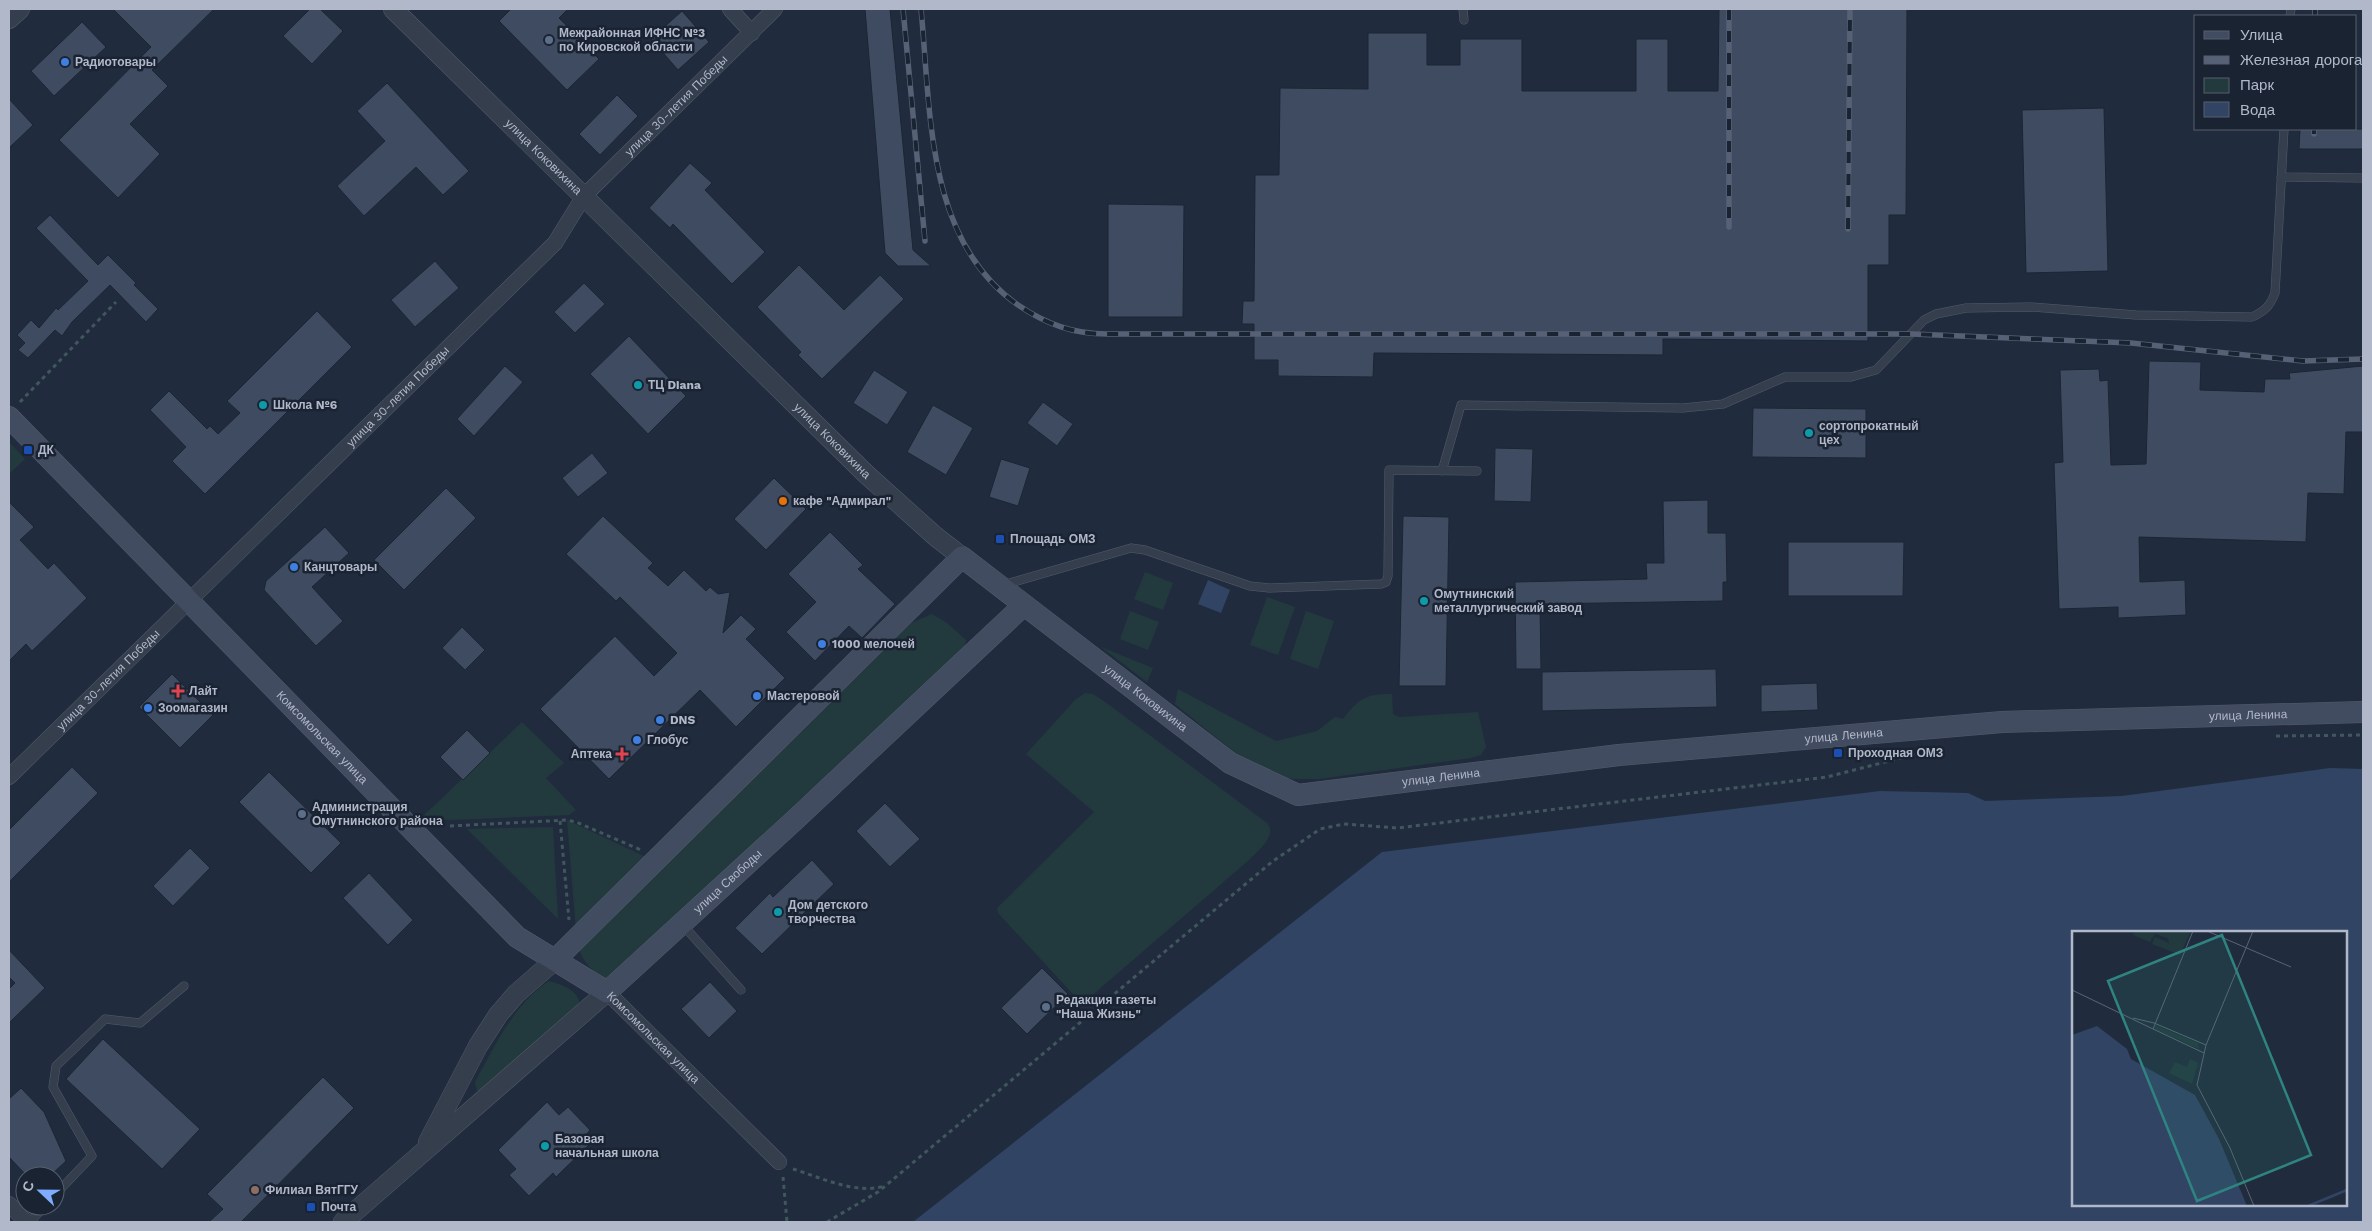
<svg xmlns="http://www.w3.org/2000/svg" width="2372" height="1231" font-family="'Work Sans',sans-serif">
<rect width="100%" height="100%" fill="#202c3d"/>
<path fill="#223a3e" d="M9,442L25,459L9,474Z
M1145,572L1173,583L1163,610L1134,599Z
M1267,597L1295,607L1278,655L1250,645Z
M1130,611L1159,622L1148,650L1120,639Z
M1306,611L1334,621L1318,669L1290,659Z
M932,614L947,623L966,640L965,646L610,982C597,976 583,963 579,949L583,942L911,623Z
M1101,647L1153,668L1147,682Z
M1178,689L1276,741L1317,731L1335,717L1343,719C1359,698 1366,694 1392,694L1393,714L1399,717L1478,712L1486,747L1481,755L1471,758L1319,779H1291L1273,775L1246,762L1175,704Z
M1085,693L1093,694L1108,704L1267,823C1278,835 1258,851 1249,860L1082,1004L998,913L997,908L1094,812L1026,754L1075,700Z
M522,722L564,763L546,778L576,810L569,815L452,820L421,818Z
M567,820L648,858L576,931Z
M553,827L558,919L467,829Z
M549,981C562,985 578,989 580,1005L481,1091H477L475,1082C495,1046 513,1005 549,981Z"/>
<path fill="#314464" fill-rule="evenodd" d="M1208,580L1230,590L1221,613L1198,604Z
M2330,768L2363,769V1222H913L1382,852L1880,791L1968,793L1985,801L2122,796ZM2073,932H2346V1205H2073Z"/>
<path fill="#3f4b60" stroke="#1c2534" d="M113,9H214L152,70L168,86L130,124L160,154L118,198L59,140L151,47Z
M310,9H320L343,31L312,64L283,36Z
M511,9H568L559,18L599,59L567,90L499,21Z
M865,9H890L913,250L931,266H898L885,253Z
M1719,9H1907L1906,215H1889V265H1868V341L1663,339V355L1374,353L1373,377L1278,376V360H1254V324H1242L1243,301H1254L1255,175H1279L1280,88L1368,89V33H1427V65H1460V39H1522V91H1636V39H1668V91H1718Z
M682,11L709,42L678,70L651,39Z
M82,22L106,47L54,96L31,71Z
M387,83L469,171L443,195L416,167L364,216L337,186L385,141L357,111Z
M617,95L638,116L600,155L579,134Z
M9,99L33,125L9,148Z
M2104,108L2108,271L2026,273L2022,110Z
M2300,129H2363V149H2299Z
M690,163L712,183L705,190L765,252L732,284L673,224L670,228L649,208Z
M1108,204L1184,205L1183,317H1108Z
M50,215L98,265L108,255L136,283L134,285L158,309L146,322L110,285L72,322L62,336L55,330L28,358L18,350L25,343L17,335L31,320L39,328L56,308L58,310L88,281L36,228Z
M435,261L459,288L415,327L391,300Z
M799,265L844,310L880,275L904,299L822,379L798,355L801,352L757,307Z
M584,283L605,304L575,333L554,312Z
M317,311L352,347L205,494L172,461L186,447L150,410L169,391L207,429L210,426L218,434L240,413L227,401Z
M629,336L686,396L648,434L590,374Z
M2149,361L2201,362L2200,390L2264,392L2265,379H2290L2289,373L2363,366V432H2346L2344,494L2308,493L2306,542L2139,537L2140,582L2185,580L2186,615L2118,618V607L2059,609L2054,463L2063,462L2060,370L2099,369L2100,381L2108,380L2111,465L2146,464Z
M505,366L523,382L474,436L457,419Z
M874,370L908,392L887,425L853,403Z
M1043,402L1073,424L1057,446L1027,423Z
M933,405L973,428L946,475L907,452Z
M1753,408L1866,409V458L1752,457Z
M1495,448L1533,449L1531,502L1494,501Z
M592,453L608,473L578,497L562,478Z
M1001,459L1030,468L1018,506L989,497Z
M774,478L806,509L766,550L734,519Z
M446,488L476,518L404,590L374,560Z
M1708,500V533H1726L1727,582H1723V601L1540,604L1541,669H1516L1515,582L1647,579L1646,563H1664L1663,501Z
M9,502L34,527L20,540L48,569L54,563L87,598L32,651L26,644L9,661Z
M603,516L653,563L648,568L668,586L684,570L706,591L710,587L718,594L730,592L723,633L741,615L756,629L746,639L785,678L736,727L700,690L609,779L540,709L615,636L654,676L677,653L620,597L616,601L566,554Z
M1403,516L1449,517L1446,686H1399Z
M325,527L349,553L312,587L343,621L316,646L264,590L266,581Z
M830,532L863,565L858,569L895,604L862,638L849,626L815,661L786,632L816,602L788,574Z
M1788,542H1904L1903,596H1788Z
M462,627L485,650L465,670L442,648Z
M1716,669L1717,707L1542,711V672Z
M172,674L213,715L180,748L139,707Z
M1817,683L1818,710L1761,712V685Z
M467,730L490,753L463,780L440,757Z
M72,767L98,793L9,882V830Z
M269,772L341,843L311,873L239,802Z
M885,803L920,839L890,867L856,831Z
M190,848L210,868L173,906L153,886Z
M812,860L834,884L762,954L735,928L770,893L773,897Z
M369,873L413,920L388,945L343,898Z
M9,950L45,988L9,1023V989L15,983L9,977Z
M1042,968L1068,994L1027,1034L1001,1008Z
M710,982L737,1011L709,1038L681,1009Z
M103,1039L200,1129L162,1169L66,1079Z
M323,1077L354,1108L241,1222H209L223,1209L207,1194Z
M21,1088L44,1112L66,1161L50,1176H27L9,1157V1099Z
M547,1102L559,1115L568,1107L590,1130L586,1135L592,1142L556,1177L553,1173L529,1196L509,1175L516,1169L498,1150Z"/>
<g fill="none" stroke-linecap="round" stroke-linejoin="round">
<g stroke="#535b6b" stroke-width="9">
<path id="service" d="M1463,9L1464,20
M2290,16L2291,9
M2281,177L2363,178
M1442,471L1461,405L1683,408L1723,404L1785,377H1851L1876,370L1924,320L1936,314L1966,308L2031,307L2136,315L2252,317C2265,311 2270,306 2275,293L2284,129
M1003,585L1131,548L1145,550L1250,586L1269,588L1381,584L1386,582L1388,576L1389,470L1477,471
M682,924L741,990
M55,1195L92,1156L53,1087L56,1066L105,1019L140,1023L184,986
M30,1222L45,1206"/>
</g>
<g stroke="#535b6b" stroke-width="16">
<g id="minor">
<path d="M730,9L752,33"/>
<path id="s1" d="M9,777L555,243L584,196L775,9"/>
<path id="s2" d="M607,992L779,1162"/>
<path d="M9,1204L26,1222"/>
</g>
</g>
<g stroke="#535b6b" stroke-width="20">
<g id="tertiary">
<path id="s3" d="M393,9L866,474L935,536L962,557"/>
<path d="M9,19L20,9"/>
<path d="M428,1142L478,1046L498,1015L516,994L555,960"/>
<path d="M343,1222L607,992"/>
</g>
</g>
<g stroke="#535b6b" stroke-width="22">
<g id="secondary">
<path id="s4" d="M9,417L517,937L607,992L797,818L1024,605"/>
<path id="s5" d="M555,960L962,557L1230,763L1298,795L1619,755L2002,722L2363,712"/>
</g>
</g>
<path stroke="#40575c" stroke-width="3" stroke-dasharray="4 4" stroke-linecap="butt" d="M20,402L116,302
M2276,736L2363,735
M560,821L569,920
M450,826L567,820L576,822L641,850
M793,1169C819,1177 857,1195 884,1186
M783,1177L787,1222
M827,1222L878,1192L1273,861L1320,829L1344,824L1397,828L1827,777L1936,749"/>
<use href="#service" stroke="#343e4d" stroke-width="8"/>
<use href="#minor" stroke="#343e4d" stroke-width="15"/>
<use href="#tertiary" stroke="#343e4d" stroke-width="19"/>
<use href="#secondary" stroke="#424c61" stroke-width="21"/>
<g stroke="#566175" stroke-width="5.5">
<path id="rail" d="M903,9L925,241
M921,9C931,110 925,240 1018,305C1046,324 1073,334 1107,334H1912L2131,343L2303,361L2363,359
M1729,9V227
M2315,16V9
M2314,134V129
M1848,229L1850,9"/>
</g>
<use href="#rail" stroke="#1a2332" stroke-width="4" stroke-dasharray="11" stroke-linecap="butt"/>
</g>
<g fill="#5c6f8a" stroke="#1a2332" stroke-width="2">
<circle cx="549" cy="40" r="5"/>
<circle cx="302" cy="814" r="5"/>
<circle cx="1046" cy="1007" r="5"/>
</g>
<g fill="#3f7fe0" stroke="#1a2332" stroke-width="2">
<circle cx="65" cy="62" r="5"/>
<circle cx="294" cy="567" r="5"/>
<circle cx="822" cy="644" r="5"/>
<circle cx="757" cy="696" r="5"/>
<circle cx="148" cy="708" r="5"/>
<circle cx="660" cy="720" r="5"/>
<circle cx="637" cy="740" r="5"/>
</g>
<g fill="#0f9aa8" stroke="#1a2332" stroke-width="2">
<circle cx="638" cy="385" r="5"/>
<circle cx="263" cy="405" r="5"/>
<circle cx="1809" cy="433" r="5"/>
<circle cx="1424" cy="601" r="5"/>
<circle cx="778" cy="912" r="5"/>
<circle cx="545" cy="1146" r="5"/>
</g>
<g fill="#1a4fb4" stroke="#1a2332" stroke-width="2">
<rect x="23" y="445" width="10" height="10" rx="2.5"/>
<rect x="995" y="534" width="10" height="10" rx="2.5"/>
<rect x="1833" y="748" width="10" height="10" rx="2.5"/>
<rect x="306" y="1202" width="10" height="10" rx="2.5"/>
</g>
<circle fill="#e8710a" stroke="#1a2332" stroke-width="2" cx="783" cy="501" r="5"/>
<g fill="#e0444e" stroke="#1a2332" stroke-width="2">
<path d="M175.5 683.5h5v5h5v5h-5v5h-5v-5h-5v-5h5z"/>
<path d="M619.5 746.5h5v5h5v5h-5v5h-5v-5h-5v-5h5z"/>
</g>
<circle fill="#8d6e63" stroke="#1a2332" stroke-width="2" cx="255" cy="1190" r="5"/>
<g text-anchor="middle" stroke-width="5" stroke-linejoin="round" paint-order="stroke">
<g font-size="12" font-weight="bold" fill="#b0b8c9" stroke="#1a2332" text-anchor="start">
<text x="559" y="37">Межрайонная ИФНС №3<tspan x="559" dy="14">по Кировской области</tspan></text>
<text x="75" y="66">Радиотовары</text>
<text x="648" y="389">ТЦ Diana</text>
<text x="273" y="409">Школа №6</text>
<text x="1819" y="430">сортопрокатный<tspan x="1819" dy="14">цех</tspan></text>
<text x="38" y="454">ДК</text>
<text x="793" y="505">кафе "Адмирал"</text>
<text x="1010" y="543">Площадь ОМЗ</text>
<text x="304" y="571">Канцтовары</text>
<text x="1434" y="598">Омутнинский<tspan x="1434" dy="14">металлургический завод</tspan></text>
<text x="832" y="648">1000 мелочей</text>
<text x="189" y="695">Лайт</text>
<text x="767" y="700">Мастеровой</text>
<text x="158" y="712">Зоомагазин</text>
<text x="670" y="724">DNS</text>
<text x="647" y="744">Глобус</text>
<text x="1848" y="757">Проходная ОМЗ</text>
<text x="612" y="758" text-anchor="end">Аптека</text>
<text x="312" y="811">Администрация<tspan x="312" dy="14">Омутнинского района</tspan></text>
<text x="788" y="909">Дом детского<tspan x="788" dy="14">творчества</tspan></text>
<text x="1056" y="1004">Редакция газеты<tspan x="1056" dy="14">"Наша Жизнь"</tspan></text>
<text x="555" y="1143">Базовая<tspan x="555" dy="14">начальная школа</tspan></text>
<text x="265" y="1194">Филиал ВятГГУ</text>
<text x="321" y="1211">Почта</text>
</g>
<g font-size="12" fill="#b0b8c9" stroke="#1a2332">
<text dy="4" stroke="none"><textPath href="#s1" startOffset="948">улица 30-летия Победы</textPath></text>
<text dy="4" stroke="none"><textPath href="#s3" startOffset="211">улица Коковихина</textPath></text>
<text dy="4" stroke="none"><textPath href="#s1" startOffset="544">улица 30-летия Победы</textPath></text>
<text dy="4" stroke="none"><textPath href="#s3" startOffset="616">улица Коковихина</textPath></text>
<text dy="4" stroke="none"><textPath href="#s1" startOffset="139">улица 30-летия Победы</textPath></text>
<text dy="4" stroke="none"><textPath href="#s5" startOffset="804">улица Коковихина</textPath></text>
<text dy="4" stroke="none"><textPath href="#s5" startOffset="1940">улица Ленина</textPath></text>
<text dy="4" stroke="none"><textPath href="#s5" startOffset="1535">улица Ленина</textPath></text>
<text dy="4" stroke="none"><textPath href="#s4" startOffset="448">Комсомольская улица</textPath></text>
<text dy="4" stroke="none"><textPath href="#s5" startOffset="1130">улица Ленина</textPath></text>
<text dy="4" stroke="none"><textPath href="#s4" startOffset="996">улица Свободы</textPath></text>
<text dy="4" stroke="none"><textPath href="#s2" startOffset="65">Комсомольская улица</textPath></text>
</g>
</g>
<g transform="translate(2072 931)">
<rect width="275" height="275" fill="#202c3d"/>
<path d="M63,0H119L108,24L80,13L83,6L97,12L96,7L83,3L78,11L61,4ZM83,94L126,112L127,118L82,98ZM118,128L126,132L120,153L97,142L103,131L115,136Z" fill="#223a3e"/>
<path d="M25,95L55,118L59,128L123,164L147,208L175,275H0V104Z" fill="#314464"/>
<path fill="none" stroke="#314464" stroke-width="2.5" d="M236,275L275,259"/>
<path fill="none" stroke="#5a6475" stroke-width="1" d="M121,0L81,98L132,122M135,0L219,36M0,59L81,98M61,87L82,92M82,92L134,114L125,154L158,217L182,275M134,114L181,0"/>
<path fill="#2f8380" fill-opacity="0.15" stroke="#2f8380" stroke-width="2.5" d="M150,4L239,224L125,270L36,50Z"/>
<rect width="275" height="275" fill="none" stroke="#b0b8c9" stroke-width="2.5"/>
</g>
<rect width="2372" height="1231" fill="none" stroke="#b0b8c9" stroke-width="20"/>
<rect x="2194" y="15" width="162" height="115" fill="#1a2332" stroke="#565f6e"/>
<rect x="2204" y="31" width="25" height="8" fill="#424c61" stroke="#565f6e"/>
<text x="2240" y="40" font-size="15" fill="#b0b8c9">Улица</text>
<rect x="2204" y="56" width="25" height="8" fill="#566175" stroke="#565f6e"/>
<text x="2240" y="65" font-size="15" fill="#b0b8c9">Железная дорога</text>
<rect x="2204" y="78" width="25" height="15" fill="#223a3e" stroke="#565f6e"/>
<text x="2240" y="90" font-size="15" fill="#b0b8c9">Парк</text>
<rect x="2204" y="102" width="25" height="15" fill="#314464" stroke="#565f6e"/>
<text x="2240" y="115" font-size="15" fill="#b0b8c9">Вода</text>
<g transform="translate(40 1191) rotate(292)"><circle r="24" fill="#1a2332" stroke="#565f6e"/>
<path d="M0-4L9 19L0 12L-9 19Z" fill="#7facff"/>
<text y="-8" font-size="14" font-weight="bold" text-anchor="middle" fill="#b0b8c9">С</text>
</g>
</svg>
